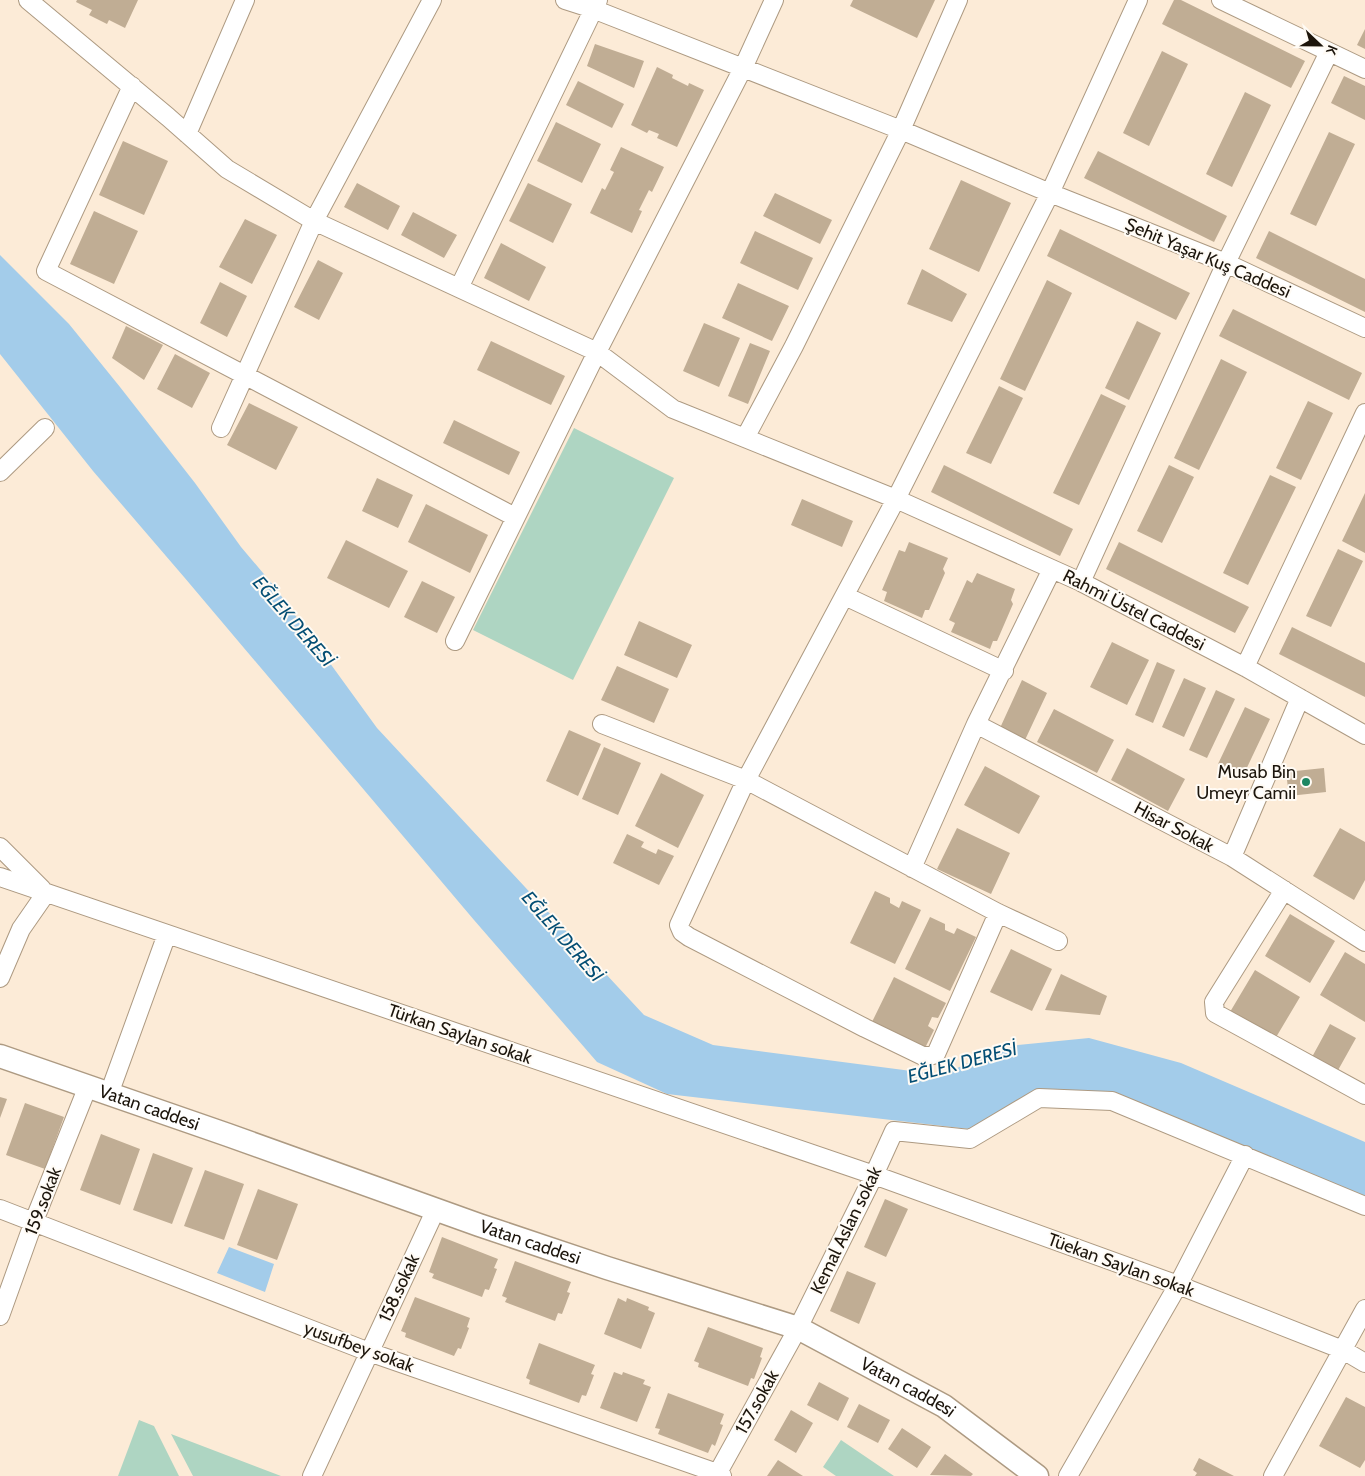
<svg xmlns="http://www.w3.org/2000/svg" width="1365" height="1476" font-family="Cabin,sans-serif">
<rect width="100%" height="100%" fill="#fcebd7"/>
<path fill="#aed5c2" d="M574,428L674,478L573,680L473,630Z
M139,1420L154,1426L179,1476H118Z
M171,1434L281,1476H193Z
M841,1440L894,1476H836L823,1467Z"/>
<path fill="#a3ccea" d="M0,255L69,324L120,387L195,483L241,547L274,586L377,728L644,1015L713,1045L942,1075L979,1058L1018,1045L1089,1038L1181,1063L1365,1142V1199L1187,1124L1102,1092H1038L969,1129L667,1094L597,1062L474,920L184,577L93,471L0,354Z
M229,1247L274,1264L265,1292L217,1273Z"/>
<path fill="#c0ad94" d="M77,0H138L125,28L109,20L107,24L89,15L92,10L76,2Z
M853,0H935L917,38L850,6Z
M1174,0H1181L1305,61L1291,88L1162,24Z
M1365,29V49L1357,45Z
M595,44L644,61L634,88L587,66Z
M1162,51L1188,64L1149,146L1123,133Z
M657,67L673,75L672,78L688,86L689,83L704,90L677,147L657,138L659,134L649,130L647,133L631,125Z
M1344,76L1365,86V120L1331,103Z
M578,81L624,104L612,128L566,105Z
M1245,92L1271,105L1232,187L1206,174Z
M556,122L601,144L582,183L537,161Z
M1329,132L1355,144L1316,226L1290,214Z
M123,141L168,161L144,215L99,195Z
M621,147L664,167L652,192L649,190L639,210L642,211L632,233L590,213L602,188L605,190L614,172L610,170Z
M1098,151L1227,216L1214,242L1084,178Z
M961,180L1011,203L979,272L929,249Z
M357,183L400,206L388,230L344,207Z
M528,183L572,204L553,243L509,221Z
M775,193L832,220L820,244L763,216Z
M94,211L138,231L114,284L70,264Z
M413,212L457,235L444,258L401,235Z
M245,219L277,235L252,284L219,267Z
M1060,229L1190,293L1176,320L1047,256Z
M755,231L813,258L798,290L740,263Z
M1269,231L1365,279V312L1256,258Z
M501,243L546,267L529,301L484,278Z
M318,260L343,273L319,320L294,307Z
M922,269L967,294L952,322L907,304Z
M1047,280L1072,293L1025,391L1000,379Z
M220,282L247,296L227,337L200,323Z
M738,283L789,306L772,341L722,318Z
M1233,309L1362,373L1349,400L1219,336Z
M1137,321L1161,333L1129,400L1105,388Z
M704,323L740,338L719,387L683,371Z
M126,326L163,345L144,380L112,358Z
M491,341L565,376L551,405L477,370Z
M750,343L770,351L748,404L728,396Z
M175,354L210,373L192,408L157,389Z
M1221,359L1247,372L1199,470L1174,458Z
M999,386L1023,398L991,464L966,453Z
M1101,394L1126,406L1079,505L1053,493Z
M1308,401L1333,413L1301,480L1276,468Z
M249,403L298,427L276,470L227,445Z
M454,420L520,452L509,475L443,443Z
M944,465L1073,529L1060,556L931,492Z
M1169,465L1194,477L1162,543L1137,531Z
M1270,475L1296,487L1248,585L1223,573Z
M377,478L413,495L398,528L362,511Z
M1365,493V553L1342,541Z
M802,499L853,521L842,547L791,525Z
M426,504L488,535L470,573L408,542Z
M346,540L408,571L389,608L327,578Z
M909,542L948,558L943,569L945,573L929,610H925L922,618L884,601L887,592L882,590L899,550L905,552Z
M1119,542L1249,607L1235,633L1106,569Z
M1338,549L1363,561L1331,627L1306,616Z
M977,573L1015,589L1011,600L1013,604L997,641H993L990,649L951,632L955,623L949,620L967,580L972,583Z
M422,581L455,597L437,633L404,617Z
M639,621L692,645L677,678L624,655Z
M1292,627L1365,663V697L1279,654Z
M1112,642L1149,660L1127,705L1090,687Z
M1157,662L1175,670L1153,723L1135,715Z
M617,666L669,689L654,723L601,700Z
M1184,678L1206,688L1184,737L1162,727Z
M1022,680L1047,693L1025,740L1000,728Z
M1216,690L1235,699L1207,758L1189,750Z
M1245,707L1270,719L1243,776L1218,764Z
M1054,709L1114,740L1097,773L1037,742Z
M569,730L601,744L578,796L546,781Z
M604,747L641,763L618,815L582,799Z
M1127,748L1185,779L1168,811L1111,780Z
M985,766L1040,796L1019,834L964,805Z
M1324,768L1326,792L1289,796L1286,772Z
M661,773L704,795L678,848L635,826Z
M957,828L1010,853L991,894L937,869Z
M1340,828L1365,842V880L1354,900L1313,876Z
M627,834L644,842L641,847L656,854L658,849L674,856L659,885L613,863Z
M875,891L890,898V903L899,908L902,901L921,910L895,964L850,943Z
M1290,914L1335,941L1310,983L1265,956Z
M930,917L945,924V930L954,934L957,928L976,937L950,991L905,969Z
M1011,949L1052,969L1032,1011L990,992Z
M1345,952L1365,964V1022L1320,995Z
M1255,970L1300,997L1275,1039L1230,1012Z
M1061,974L1107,996L1100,1015L1045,1010Z
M894,977L946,1003L938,1018L932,1017L928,1026L934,1030L925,1048L872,1022Z
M1330,1024L1356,1038L1337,1072L1312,1057Z
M0,1097L7,1099L0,1118Z
M25,1103L64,1117L45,1169L6,1155Z
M101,1134L140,1149L120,1205L80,1190Z
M153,1153L193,1168L172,1224L133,1210Z
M205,1170L244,1184L224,1240L184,1226Z
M258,1189L298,1204L277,1260L237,1245Z
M885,1199L908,1209L886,1257L864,1247Z
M442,1237L498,1259L494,1268L497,1269L489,1290L485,1289L482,1297L432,1278L434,1274L429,1272Z
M515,1261L571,1282L567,1292L570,1293L562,1314L558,1313L555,1321L505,1302L507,1298L502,1296Z
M847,1271L876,1283L859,1324L830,1311Z
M415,1297L470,1318L467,1327L469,1328L461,1349L458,1348L454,1356L405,1337L406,1333L401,1331Z
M618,1298L626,1302L627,1298L649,1307L648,1310L655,1313L641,1349L604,1334Z
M708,1327L763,1348L760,1357L762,1358L754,1379L751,1378L748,1386L698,1367L699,1363L694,1361Z
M539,1343L595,1365L591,1374L594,1375L586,1396L582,1395L579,1403L529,1384L530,1380L526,1378Z
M614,1372L622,1375L623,1372L645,1380L643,1384L651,1387L637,1422L600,1408Z
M819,1382L849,1398L838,1421L807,1405Z
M668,1393L724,1414L720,1424L723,1425L715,1446L712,1444L708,1453L658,1434L660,1429L655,1428Z
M1346,1397L1365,1407V1460L1360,1468L1319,1446Z
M859,1404L890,1420L878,1443L847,1427Z
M791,1410L813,1423L796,1453L774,1440Z
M902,1428L931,1447L917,1468L888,1449Z
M945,1454L973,1474L971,1476L930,1475Z
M1199,1458L1234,1476H1195L1197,1473L1193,1470Z
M778,1460L803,1476H767Z"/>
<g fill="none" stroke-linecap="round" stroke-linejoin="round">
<g stroke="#ad9a82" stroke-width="20">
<path id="minor" d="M28,0L168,117L227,169L314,221L597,352L673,409L896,499L1081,582L1245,667L1365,735
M565,0L593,9L901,130L1050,193L1226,263L1365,328
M1221,0L1365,69
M132,86L46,271L515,517
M187,134L245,0
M459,288L598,0
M221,428L314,221L432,0
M745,438L794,346L901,130L958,0
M0,472L45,428
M1081,582L1226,263L1329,52
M845,596L1004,671
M455,641L597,352L743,68L774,0
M1245,667L1365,413
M602,724L746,780L998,913L1058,941
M976,724L1232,857L1365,942
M0,847L42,889
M1232,857L1300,698
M912,868L976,724L1052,569
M0,877L874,1175L1178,1285L1343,1350L1365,1363
M1284,890L1214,1002L1215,1013L1365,1095
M998,913L936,1054L925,1057L865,1028L689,937L682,932L679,925L746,780L896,499L1050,193L1138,0
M0,978L21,929L46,893
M109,1094L167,934
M0,1209L369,1352L717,1473L722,1476
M0,1316L34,1221L88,1086
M312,1476L436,1209
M716,1476L798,1328L874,1175L894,1131L970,1139L1039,1098L1112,1101L1365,1206
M1068,1476L1178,1285L1245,1155
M1273,1476L1365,1309"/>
</g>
<g stroke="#ad9a82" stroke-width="25">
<g id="tertiary">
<path id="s1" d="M0,1056L228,1135L479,1225L607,1268L798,1328L944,1406L1037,1476"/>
</g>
</g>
<use href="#minor" stroke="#fff" stroke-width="18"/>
<use href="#tertiary" stroke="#fff" stroke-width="22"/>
</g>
<circle fill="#1c8662" stroke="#fffbf5" stroke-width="2" cx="1306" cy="782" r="5"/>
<g text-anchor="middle" stroke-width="4" stroke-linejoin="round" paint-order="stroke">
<g font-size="18" fill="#1c150c" stroke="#fffbf5">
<text transform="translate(1208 258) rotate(23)" y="6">Şehit Yaşar Kuş Caddesi</text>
<text transform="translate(1134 610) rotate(27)" y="6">Rahmi Üstel Caddesi</text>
<text transform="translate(1174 827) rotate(28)" y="6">Hisar Sokak</text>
<text transform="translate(460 1034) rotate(19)" y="6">Türkan Saylan sokak</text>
<text dy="6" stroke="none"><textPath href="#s1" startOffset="158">Vatan caddesi</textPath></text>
<text transform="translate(43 1201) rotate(-69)" y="6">159.sokak</text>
<text transform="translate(846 1230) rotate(-64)" y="6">Kemal Aslan sokak</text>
<text dy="6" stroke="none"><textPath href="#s1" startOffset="562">Vatan caddesi</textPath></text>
<text transform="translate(1121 1265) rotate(20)" y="6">Tüekan Saylan sokak</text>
<text transform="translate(399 1288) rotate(-65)" y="6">158.sokak</text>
<text transform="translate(359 1347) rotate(20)" y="6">yusufbey sokak</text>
<text dy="6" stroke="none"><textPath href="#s1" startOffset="968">Vatan caddesi</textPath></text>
<text transform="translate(757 1402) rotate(-61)" y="6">157.sokak</text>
</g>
<g font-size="18" fill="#1c150c" stroke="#fffbf5" text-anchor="end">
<text x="1296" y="778">Musab Bin<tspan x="1296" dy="21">Umeyr Camii</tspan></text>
</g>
<g font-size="19" font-style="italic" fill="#044e74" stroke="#fffbf5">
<text transform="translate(294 621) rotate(49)" y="7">EĞLEK DERESİ</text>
<text transform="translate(563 936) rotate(49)" y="7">EĞLEK DERESİ</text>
<text transform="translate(962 1062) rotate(-15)" y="7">EĞLEK DERESİ</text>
</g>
</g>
<g transform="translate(1320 45) rotate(112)" stroke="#fffbf5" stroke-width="4" paint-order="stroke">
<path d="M0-4L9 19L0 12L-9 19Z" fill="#1c150c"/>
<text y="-8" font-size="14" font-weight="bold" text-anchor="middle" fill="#1c150c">K</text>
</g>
</svg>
